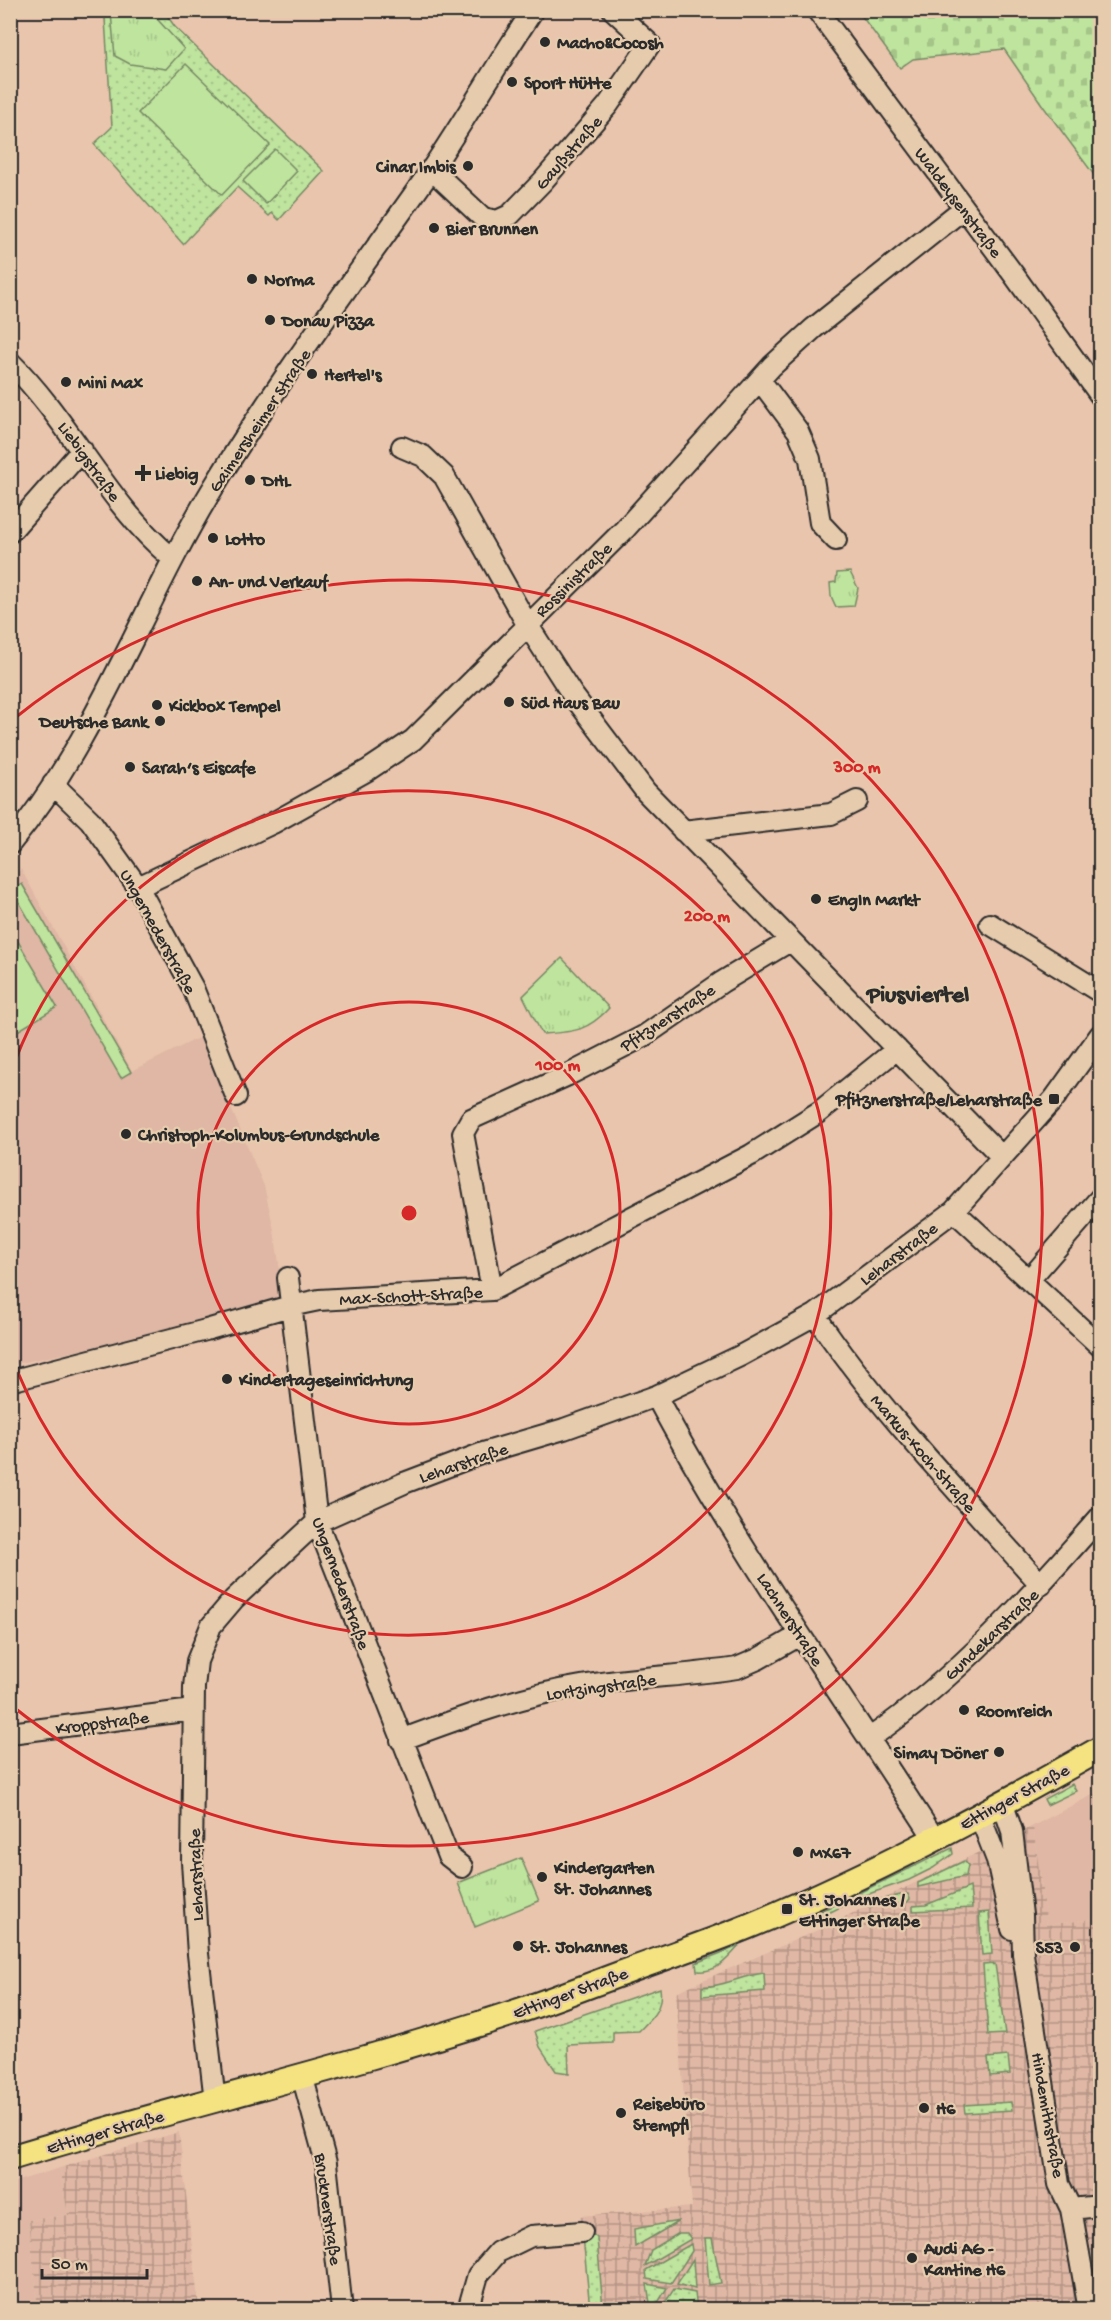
<svg xmlns="http://www.w3.org/2000/svg" width="1111" height="2320" font-family="'Gochi Hand',sans-serif">
<defs>
<pattern id="industrial-grid" width="8" height="8" patternUnits="userSpaceOnUse" patternTransform="scale(1.5)"><rect width="8" height="8" fill="#dfb7a4"/><path d="M0 4h8M4 0v8" fill="none" stroke="#b59586"/></pattern>
<pattern id="grass-dots" width="8" height="8" patternUnits="userSpaceOnUse" patternTransform="scale(1.5)"><rect width="8" height="8" fill="#bfe49e"/><path d="M2 2h.1M6 6h.1" fill="none" stroke="#a4c488" stroke-width="1.8" stroke-linecap="round"/></pattern>
<pattern id="cemetery-stones" width="16" height="16" patternUnits="userSpaceOnUse" patternTransform="scale(1.5)"><rect width="16" height="16" fill="#bfe49e"/><path d="M2 7V4a2 2 0 0 1 4 0v3zM10 15v-3a2 2 0 0 1 4 0v3z" fill="#a4c488"/></pattern>
<pattern id="park-tufts" width="24" height="20" patternUnits="userSpaceOnUse" patternTransform="scale(1.5)"><rect width="24" height="20" fill="#bfe49e"/><path d="M3 7l-1-3M5 7V3M7 7l1-3M15 17l-1-3M17 17v-4M19 17l1-3" fill="none" stroke="#a4c488"/></pattern>
</defs>
<rect width="100%" height="100%" fill="#eac5ad"/>
<filter id="ink" filterUnits="userSpaceOnUse"><feTurbulence type="fractalNoise" baseFrequency=".0167" numOctaves="2"/><feDisplacementMap in="SourceGraphic" scale="12" xChannelSelector="R" yChannelSelector="G"/><feConvolveMatrix kernelMatrix="1 2 1 2 8 2 1 2 1" color-interpolation-filters="sRGB"/></filter>
<g filter="url(#ink)">
<path fill="#dfb7a4" d="M21,869L132,1071L206,1034L220,1082L264,1186L274,1230L284,1297L95,1347L11,1365L10,879Z
M1100,1791V1918L1047,1925L1033,1826Z
M60,2168L68,2215L29,2220L38,2309L11,2310V2183Z"/>
<path fill="url(#industrial-grid)" d="M1033,1826L1047,1925L1100,1918V2309H590L580,2216L692,2207L676,1992L820,1929Z
M179,2132L199,2309H38L29,2220L68,2215L60,2168Z"/>
<path fill="url(#grass-dots)" stroke="#758864" stroke-width="1.5" d="M108,11H164L175,27L324,171L279,220L272,213L269,216L237,187L183,244L94,144L112,127L105,19Z
M1072,1784L1076,1791L1047,1805L1044,1799Z
M952,1848L953,1854L933,1868L909,1880L860,1897L817,1919L815,1914Z
M964,1861L968,1865L966,1876L918,1887V1883Z
M970,1887L972,1908L913,1911V1906L926,1905Z
M905,1894H908L910,1899L906,1903L870,1907L868,1904L874,1901Z
M989,1912L992,1954L982,1955L979,1913Z
M739,1946C727,1960 716,1973 697,1971L696,1963L698,1962Z
M995,1964L1005,2034L988,2035L983,1965Z
M764,1973L765,1991L702,1996V1987C727,1986 739,1976 764,1973Z
M660,1988C663,2008 653,2017 639,2031L613,2032V2043L568,2045L569,2073L556,2071L540,2047L535,2031Z
M1008,2056L1010,2074L990,2076L988,2058Z
M1011,2102L1012,2110L965,2113L964,2105Z
M679,2221L635,2247L634,2229Z
M582,2225L597,2238L603,2309H590Z
M679,2233H687L691,2239L645,2266L651,2250Z
M705,2238H712L721,2283L709,2285Z
M691,2244L692,2251L671,2283L647,2279L646,2270Z
M693,2259L695,2289L677,2284Z
M647,2284L667,2288L654,2309H651Z
M674,2289L695,2293L697,2309H661Z"/>
<path fill="url(#cemetery-stones)" stroke="#758864" stroke-width="1.5" d="M858,11H1100V183L1043,106L1004,49L913,59L900,68Z"/>
<path fill="url(#park-tufts)" stroke="#758864" stroke-width="1.5" d="M114,11H150L184,49L166,69L130,64L115,56L111,13Z
M850,572L858,588L854,606L836,607L831,596L830,583L836,582L837,573Z
M562,958L609,1008C587,1032 573,1032 542,1034L523,996Z
M521,1858L539,1901L475,1927L458,1883Z"/>
<path fill="#bfe49e" stroke="#758864" stroke-width="1.5" d="M186,64L270,145L222,195L138,113Z
M275,149L297,171L266,204L243,181Z
M22,884L131,1072L121,1078L12,890Z
M10,928L57,1007L11,1035H10Z"/>
<g fill="none" stroke-linecap="round" stroke-linejoin="round">
<g stroke="#2b2b2b" stroke-width="24">
<path id="minor" d="M817,10L1014,275L1100,395
M431,169L483,218L497,221L510,215L543,181L608,105L650,44L613,10
M10,362C71,422 107,504 172,558
M760,380L798,431L810,459L820,523L836,540
M402,447L423,456L444,476L527,624L572,694L646,792L1002,1157
M10,532L82,450
M53,784L90,820L138,887L193,988L236,1096
M683,831L831,814L857,801
M10,844C98,738 142,604 213,488C279,379 356,277 429,173C465,120 497,64 533,10
M138,887L273,823L368,770L413,740L625,529L772,366L814,328L963,209
M990,924L1100,992
M954,1211L1100,1346
M288,1278L317,1522L448,1856L462,1867
M1029,1280L1100,1198
M492,1290L463,1133L471,1119L566,1076L644,1036L722,982L790,941
M815,1315C881,1412 963,1497 1041,1585
M10,1381L206,1330L290,1306L319,1300L492,1290L751,1155L819,1112L897,1049
M656,1396C738,1550 840,1692 934,1838
M10,1733L193,1710
M870,1738C958,1677 1030,1597 1100,1517
M401,1740C460,1718 519,1696 581,1686C633,1677 685,1676 737,1668L758,1659L800,1635
M1002,1802L1012,1831L1022,1915L1023,1954L1059,2184L1071,2209L1089,2310
M979,1814L997,1860L1012,1929
M302,2075L326,2163L342,2310
M215,2101L198,1954L192,1862L194,1687L197,1661L211,1626L234,1599L317,1522L404,1483L483,1453L564,1429L656,1396L740,1356L815,1315L954,1211L1054,1099L1100,1035
M1071,2209L1100,2206
M468,2310L478,2275L498,2252L531,2236L582,2232"/>
</g>
<g stroke="#2b2b2b" stroke-width="28">
<path id="major" d="M10,2158C177,2107 347,2068 513,2013C552,2000 590,1985 628,1971C669,1956 710,1942 749,1926C870,1876 987,1813 1100,1749"/>
</g>
<use href="#minor" stroke="#e6cbad" stroke-width="20"/>
<use href="#major" stroke="#f5e382" stroke-width="24"/>
</g>
</g>
<g fill="none" stroke="#d62828" stroke-width="3">
<circle cx="409" cy="1213" r="211"/>
<path d="M11 1072A422 422 0 1 1 11 1354"/>
<path d="M11 721A633 633 0 1 1 11 1705"/>
</g>
<g fill="#2b2b2b" stroke="#e6cbad" stroke-width="2">
<circle cx="545" cy="42" r="6"/>
<circle cx="512" cy="82" r="6"/>
<circle cx="468" cy="166" r="6"/>
<circle cx="434" cy="228" r="6"/>
<circle cx="252" cy="279" r="6"/>
<circle cx="270" cy="320" r="6"/>
<circle cx="312" cy="374" r="6"/>
<circle cx="66" cy="382" r="6"/>
<path d="M140 464h6v6h6v6h-6v6h-6v-6h-6v-6h6z"/>
<circle cx="250" cy="480" r="6"/>
<circle cx="213" cy="538" r="6"/>
<circle cx="197" cy="581" r="6"/>
<circle cx="509" cy="702" r="6"/>
<circle cx="157" cy="705" r="6"/>
<circle cx="160" cy="721" r="6"/>
<circle cx="130" cy="767" r="6"/>
<circle cx="816" cy="899" r="6"/>
<rect x="1048" y="1093" width="12" height="12" rx="3"/>
<circle cx="126" cy="1134" r="6"/>
<circle cx="227" cy="1379" r="6"/>
<circle cx="964" cy="1710" r="6"/>
<circle cx="999" cy="1752" r="6"/>
<circle cx="798" cy="1852" r="6"/>
<circle cx="542" cy="1877" r="6"/>
<rect x="781" y="1903" width="12" height="12" rx="3"/>
<circle cx="518" cy="1946" r="6"/>
<circle cx="1075" cy="1947" r="6"/>
<circle cx="924" cy="2108" r="6"/>
<circle cx="621" cy="2113" r="6"/>
<circle cx="912" cy="2258" r="6"/>
</g>
<g text-anchor="middle" stroke-width="4.5" stroke-linejoin="round" paint-order="stroke">
<g font-size="18" font-weight="bold" fill="#2b2b2b" stroke="#e6cbad" text-anchor="start">
<text x="557" y="48">Macho&amp;Cocosh</text>
<text x="524" y="88">Sport Hütte</text>
<text x="456" y="172" text-anchor="end">Cinar Imbis</text>
<text x="446" y="234">Bier Brunnen</text>
<text x="264" y="285">Norma</text>
<text x="282" y="326">Donau Pizza</text>
<text x="324" y="380">Hertel's</text>
<text x="78" y="388">Mini Max</text>
<text x="155" y="479">Liebig</text>
<text x="262" y="486">DHL</text>
<text x="225" y="544">Lotto</text>
<text x="209" y="587">An- und Verkauf</text>
<text x="521" y="708">Süd Haus Bau</text>
<text x="169" y="711">Kickbox Tempel</text>
<text x="148" y="727" text-anchor="end">Deutsche Bank</text>
<text x="142" y="773">Sarah‘s Eiscafe</text>
<text x="828" y="905">EngIn Markt</text>
<text x="1042" y="1105" text-anchor="end">Pfitznerstraße/Leharstraße</text>
<text x="138" y="1140">Christoph-Kolumbus-Grundschule</text>
<text x="239" y="1385">Kindertageseinrichtung</text>
<text x="976" y="1716">Roomreich</text>
<text x="987" y="1758" text-anchor="end">Simay Döner</text>
<text x="810" y="1858">MX67</text>
<text x="554" y="1873">Kindergarten<tspan x="554" dy="21">St. Johannes</tspan></text>
<text x="799" y="1905">St. Johannes /<tspan x="799" dy="21">Ettinger Straße</tspan></text>
<text x="530" y="1952">St. Johannes</text>
<text x="1063" y="1953" text-anchor="end">S53</text>
<text x="633" y="2109">Reisebüro<tspan x="633" dy="21">Stempfl</tspan></text>
<text x="936" y="2114">H6</text>
<text x="924" y="2254">Audi AG -<tspan x="924" dy="21">Kantine H6</tspan></text>
</g>
<g font-size="18" fill="#2b2b2b" stroke="#e6cbad">
<text transform="translate(568 152) rotate(-49)" y="6">Gaußstraße</text>
<text transform="translate(959 202) rotate(53)" y="6">Waldeysenstraße</text>
<text transform="translate(259 420) rotate(-56)" y="6">Gaimersheimer Straße</text>
<text transform="translate(90 461) rotate(54)" y="6">Liebigstraße</text>
<text transform="translate(573 579) rotate(-44)" y="6">Rossinistraße</text>
<text transform="translate(159 931) rotate(61)" y="6">Ungernederstraße</text>
<text transform="translate(667 1017) rotate(-33)" y="6">Pfitznerstraße</text>
<text transform="translate(898 1253) rotate(-37)" y="6">Leharstraße</text>
<text transform="translate(411 1295) rotate(-3)" y="6">Max-Schott-Straße</text>
<text transform="translate(924 1453) rotate(49)" y="6">Markus-Koch-Straße</text>
<text transform="translate(463 1462) rotate(-19)" y="6">Leharstraße</text>
<text transform="translate(342 1583) rotate(70)" y="6">Ungernederstraße</text>
<text transform="translate(791 1619) rotate(57)" y="6">Lachnerstraße</text>
<text transform="translate(991 1634) rotate(-44)" y="6">Gundekarstraße</text>
<text transform="translate(601 1686) rotate(-8)" y="6">Lortzingstraße</text>
<text transform="translate(102 1722) rotate(-7)" y="6">Kroppstraße</text>
<text transform="translate(1014 1796) rotate(-28)" y="6">Ettinger Straße</text>
<text transform="translate(195 1875) rotate(-92)" y="6">Leharstraße</text>
<text transform="translate(570 1992) rotate(-20)" y="6">Ettinger Straße</text>
<text transform="translate(1049 2115) rotate(80)" y="6">Hindemithstraße</text>
<text transform="translate(105 2131) rotate(-16)" y="6">Ettinger Straße</text>
<text transform="translate(329 2209) rotate(82)" y="6">Brucknerstraße</text>
</g>
<g font-size="24" font-weight="bold" fill="#2b2b2b" stroke="#e6cbad">
<text x="918" y="1001">Piusviertel</text>
</g>
</g>
<circle cx="409" cy="1213" r="9" fill="#d62828" stroke="#e6cbad" stroke-width="3"/>
<g font-size="18" text-anchor="middle" font-weight="bold" fill="#d62828" stroke="#e6cbad" stroke-width="4.5" stroke-linejoin="round" paint-order="stroke">
<text x="857" y="772">300 m</text>
<text x="707" y="921">200 m</text>
<text x="558" y="1070">100 m</text>
</g>
<rect width="1111" height="2320" fill="none" stroke="#e6cbad" stroke-width="36"/>
<rect x="18" y="18" width="1075" height="2284" fill="none" stroke="#2b2b2b" stroke-width="2" filter="url(#ink)"/>
<path d="M42 2269v9h105v-9" fill="none" stroke="#2b2b2b" stroke-width="3"/>
<text x="51" y="2269" font-size="18" fill="#2b2b2b" stroke="#e6cbad" stroke-width="4.5" paint-order="stroke">50 m</text>
</svg>
